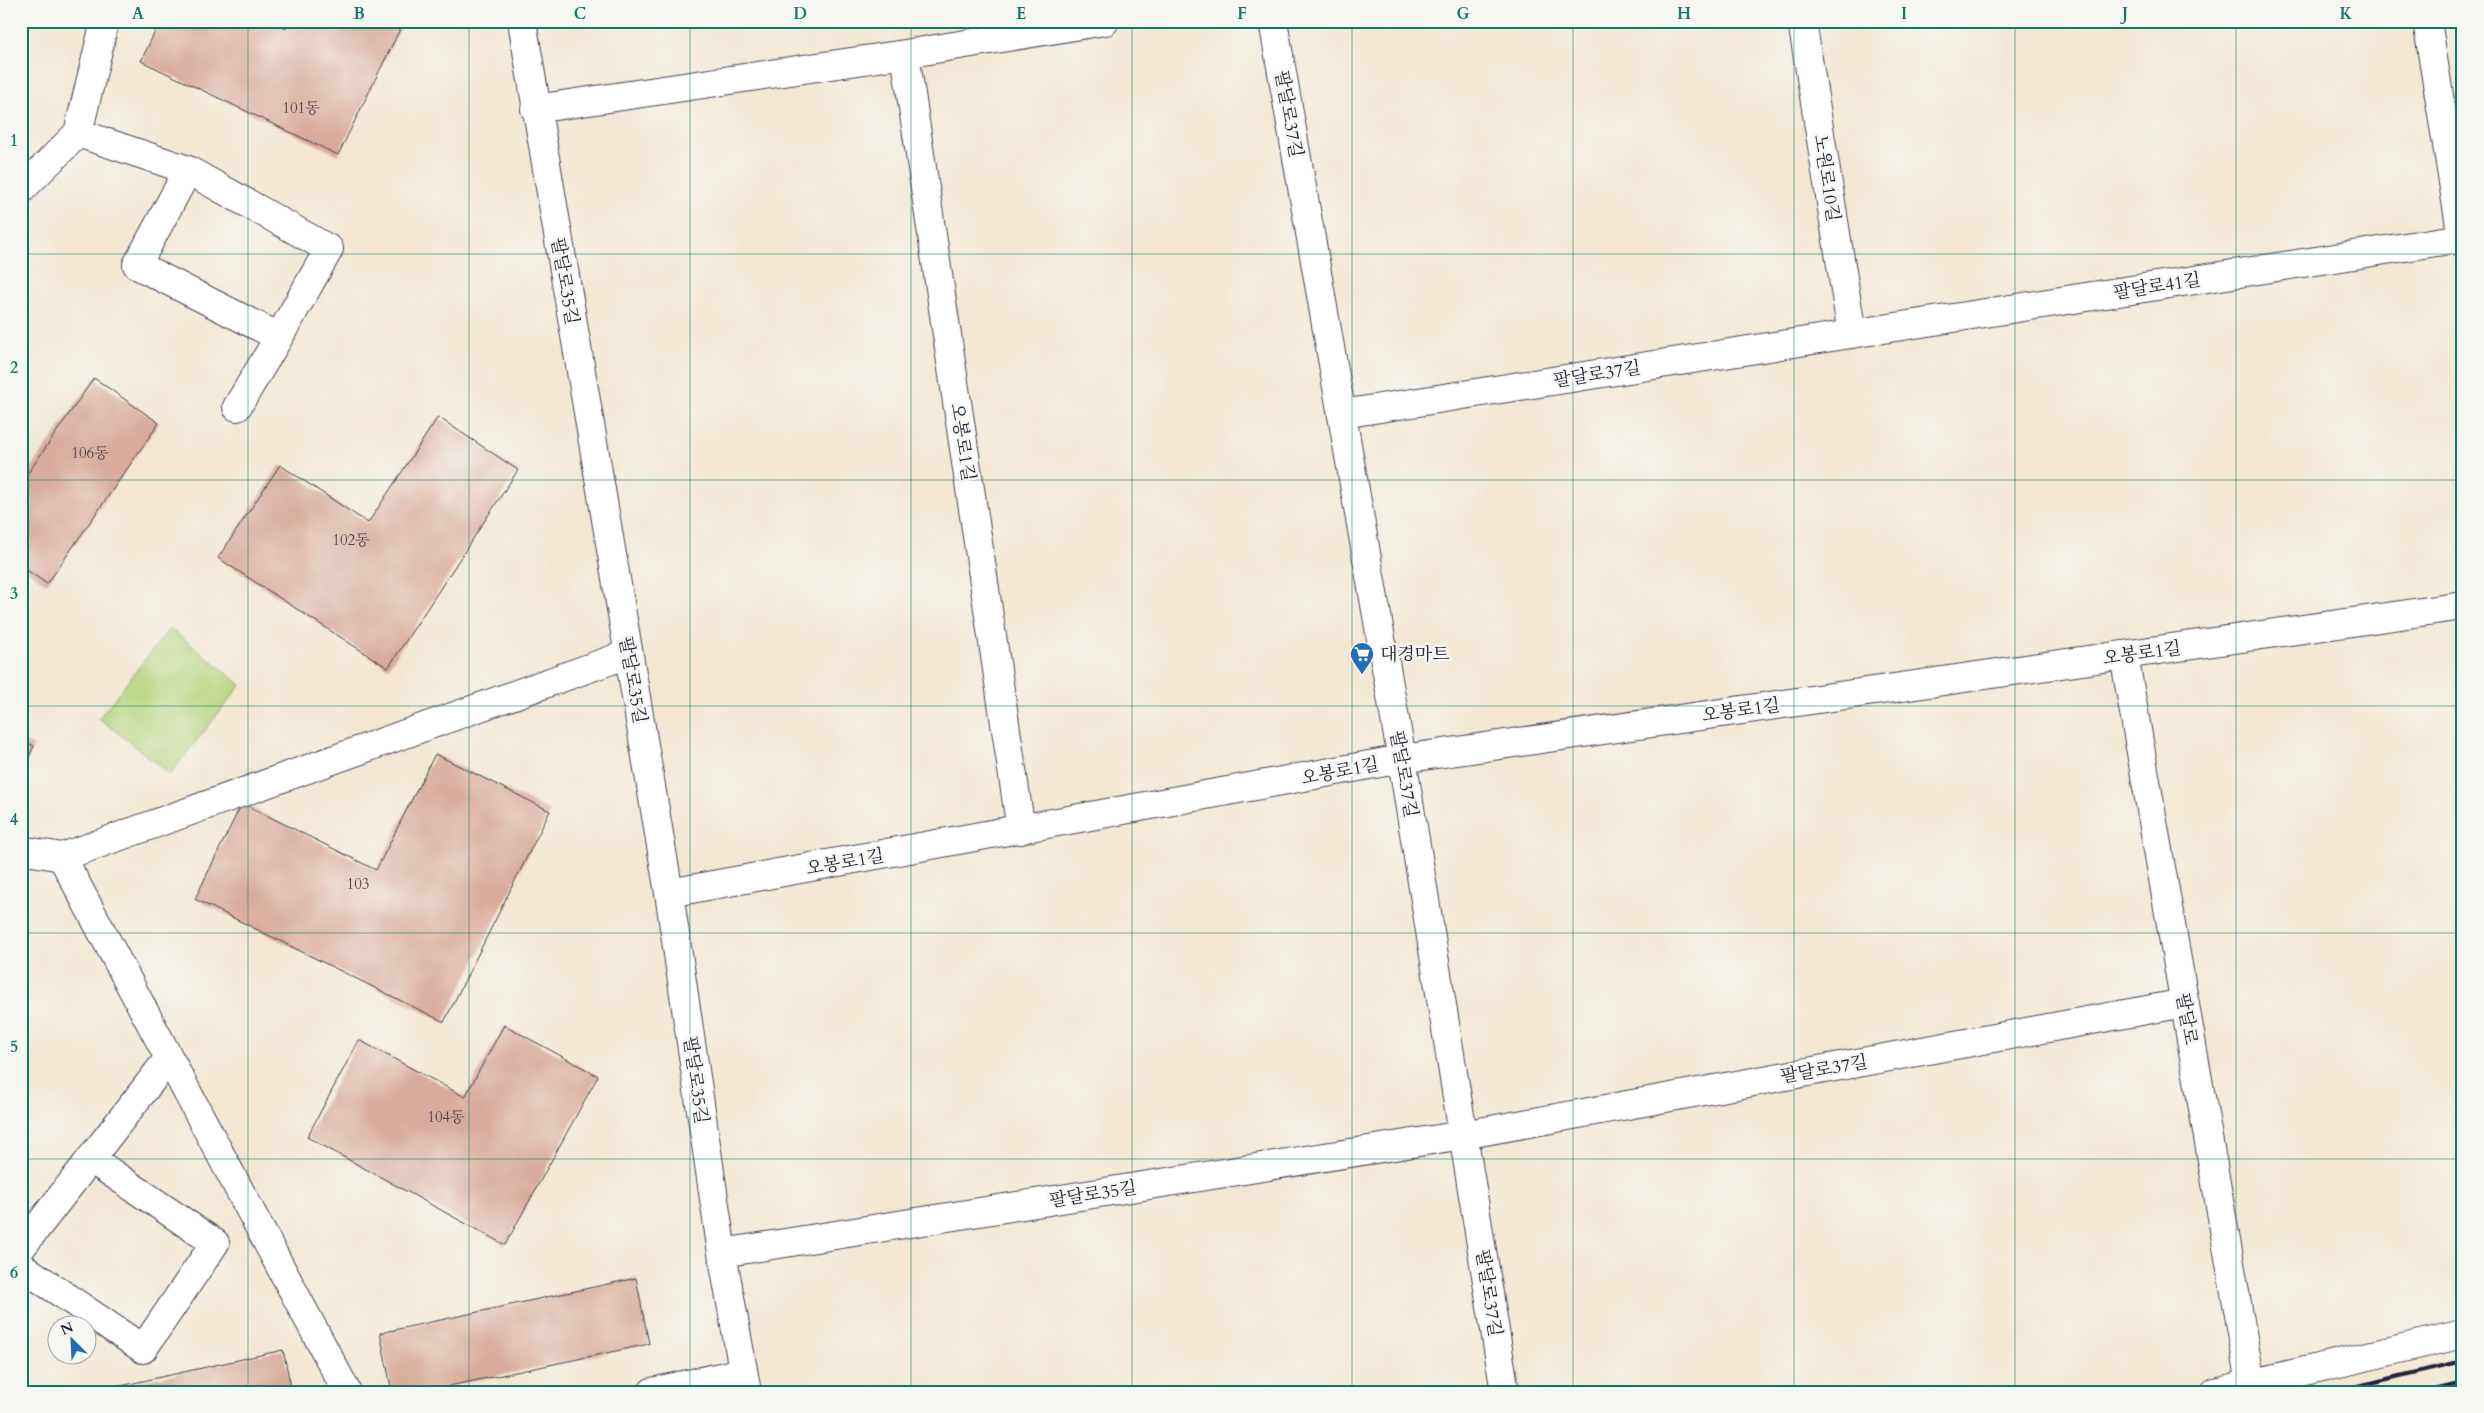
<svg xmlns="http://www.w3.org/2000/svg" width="2484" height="1413" font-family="Cardo,'Noto Serif KR',serif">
<rect width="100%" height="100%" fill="#f6f6f2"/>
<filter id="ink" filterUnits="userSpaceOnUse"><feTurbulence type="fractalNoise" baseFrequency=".02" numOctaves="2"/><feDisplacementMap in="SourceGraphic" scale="10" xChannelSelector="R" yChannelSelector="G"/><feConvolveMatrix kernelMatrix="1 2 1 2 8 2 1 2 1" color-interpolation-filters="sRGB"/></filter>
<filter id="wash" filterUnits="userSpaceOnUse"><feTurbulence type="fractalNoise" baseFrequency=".0096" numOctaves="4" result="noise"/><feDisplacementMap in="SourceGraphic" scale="20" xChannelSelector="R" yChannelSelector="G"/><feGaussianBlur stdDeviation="1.12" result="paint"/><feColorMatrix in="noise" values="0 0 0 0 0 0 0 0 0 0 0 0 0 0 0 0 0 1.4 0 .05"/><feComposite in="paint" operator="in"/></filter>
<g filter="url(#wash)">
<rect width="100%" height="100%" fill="#f3e7d3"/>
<path fill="#b6d37a" stroke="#6c7a5a" d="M170,628L241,685L170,774L99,718Z"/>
<g id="blocks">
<path fill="#d9ab9a" d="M160,21H273L286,28L289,21H404L338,155L141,61Z
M94,378L159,423L47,584L21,566V483Z
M438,417L518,470L388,668L218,558L280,465L368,523Z
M21,740L34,746L21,774Z
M435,754L550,811L444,1022L195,899L242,803L376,870Z
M504,1025L598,1076L505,1245L307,1137L359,1040L465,1097Z
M636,1278L649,1344L421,1392H392L380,1333Z
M283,1350L292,1392H98V1391Z"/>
</g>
</g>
<g filter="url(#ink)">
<use href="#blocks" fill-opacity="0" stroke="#414052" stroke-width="1"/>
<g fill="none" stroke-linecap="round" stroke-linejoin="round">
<g stroke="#414052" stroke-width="30">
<path id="minor" d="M522,21L669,893L722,1253L747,1392
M1273,21L1402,759L1505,1392
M1802,21L1852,334
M2427,21L2463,244
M905,54L1021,830
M535,109L905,54L1105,21
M78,133L188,170L329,249L279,337L137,265L188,170
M21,190L78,133L105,21
M237,407L279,337
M1342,414L2462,238
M2124,655L2251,1384
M21,850L62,857
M669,893L1402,759L2463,606
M21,1248L169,1058
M722,1253L1463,1135L2185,1003
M21,1266L143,1349L215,1243L91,1159
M347,1392L62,857L628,654
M652,1392L743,1372"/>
</g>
<g stroke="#414052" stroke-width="30">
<path id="major" d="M2215,1392L2463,1334"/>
</g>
<use href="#minor" stroke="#fff" stroke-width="28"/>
<use href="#major" stroke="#fff" stroke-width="28"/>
<path stroke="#22223b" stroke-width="4" d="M2333,1392L2463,1361
M2425,1392L2463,1383"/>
</g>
</g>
<path fill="none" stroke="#0f766e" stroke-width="1" stroke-opacity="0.55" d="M248,21V1392M469,21V1392M690,21V1392M911,21V1392M1132,21V1392M1352,21V1392M1573,21V1392M1794,21V1392M2015,21V1392M2236,21V1392M21,254H2463M21,480H2463M21,706H2463M21,933H2463M21,1159H2463"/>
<defs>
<g id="supermarket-pin" transform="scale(1.25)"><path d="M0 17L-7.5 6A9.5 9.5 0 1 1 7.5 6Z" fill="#1f6fb2" stroke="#f6f6f2"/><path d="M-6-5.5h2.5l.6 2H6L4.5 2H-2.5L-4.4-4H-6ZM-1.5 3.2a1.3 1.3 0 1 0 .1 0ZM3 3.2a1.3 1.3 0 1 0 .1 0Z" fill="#fff"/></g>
</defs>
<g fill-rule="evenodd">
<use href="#supermarket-pin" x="1362" y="654"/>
</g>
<g text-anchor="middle" stroke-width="5" stroke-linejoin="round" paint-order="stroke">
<g font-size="15" fill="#504453">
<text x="301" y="113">101동</text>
<text x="90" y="458">106동</text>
<text x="351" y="545">102동</text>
<text x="358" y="889">103</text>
<text x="446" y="1122">104동</text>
</g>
<g font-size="18" fill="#22223b" stroke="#f6f6f2">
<text transform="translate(1289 114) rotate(80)" y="6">팔달로37길</text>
<text transform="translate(1827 178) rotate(81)" y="6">노원로10길</text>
<text transform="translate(565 281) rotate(80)" y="6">팔달로35길</text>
<text transform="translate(2157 286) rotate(-9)" y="6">팔달로41길</text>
<text transform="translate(1597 374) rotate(-9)" y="6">팔달로37길</text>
<text transform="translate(963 442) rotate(81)" y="6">오봉로1길</text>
<text transform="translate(2142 653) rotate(-8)" y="6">오봉로1길</text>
<text transform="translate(633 680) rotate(80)" y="6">팔달로35길</text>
<text transform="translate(1741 710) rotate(-8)" y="6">오봉로1길</text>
<text transform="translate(1340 771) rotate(-11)" y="6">오봉로1길</text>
<text transform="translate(1404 774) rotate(80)" y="6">팔달로37길</text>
<text transform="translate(845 862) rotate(-10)" y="6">오봉로1길</text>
<text transform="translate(2187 1019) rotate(80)" y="6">팔달로</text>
<text transform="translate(1824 1069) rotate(-10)" y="6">팔달로37길</text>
<text transform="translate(696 1080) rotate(82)" y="6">팔달로35길</text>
<text transform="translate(1093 1194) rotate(-9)" y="6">팔달로35길</text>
<text transform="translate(1489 1293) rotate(81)" y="6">팔달로37길</text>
</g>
<g font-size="18" fill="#22223b" stroke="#f6f6f2" text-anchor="start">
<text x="1380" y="660">대경마트</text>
</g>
</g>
<rect width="2484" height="1413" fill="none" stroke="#f6f6f2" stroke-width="55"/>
<g transform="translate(72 1340) rotate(336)"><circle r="24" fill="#f6f6f2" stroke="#a1a1a9"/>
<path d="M0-4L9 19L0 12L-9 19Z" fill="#1f6fb2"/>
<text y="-8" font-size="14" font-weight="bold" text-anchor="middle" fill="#22223b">N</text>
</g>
<rect x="28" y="28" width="2428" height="1358" fill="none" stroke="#0f766e" stroke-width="2"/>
<g font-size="16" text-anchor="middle" font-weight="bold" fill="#0f766e">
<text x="138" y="19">A</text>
<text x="359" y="19">B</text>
<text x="580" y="19">C</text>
<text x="800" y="19">D</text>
<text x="1021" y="19">E</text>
<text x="1242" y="19">F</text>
<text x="1463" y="19">G</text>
<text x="1684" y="19">H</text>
<text x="1904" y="19">I</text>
<text x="2125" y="19">J</text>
<text x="2346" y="19">K</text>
<text x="14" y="146">1</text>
<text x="14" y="373">2</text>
<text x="14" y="599">3</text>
<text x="14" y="825">4</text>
<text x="14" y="1052">5</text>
<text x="14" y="1278">6</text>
</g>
</svg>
